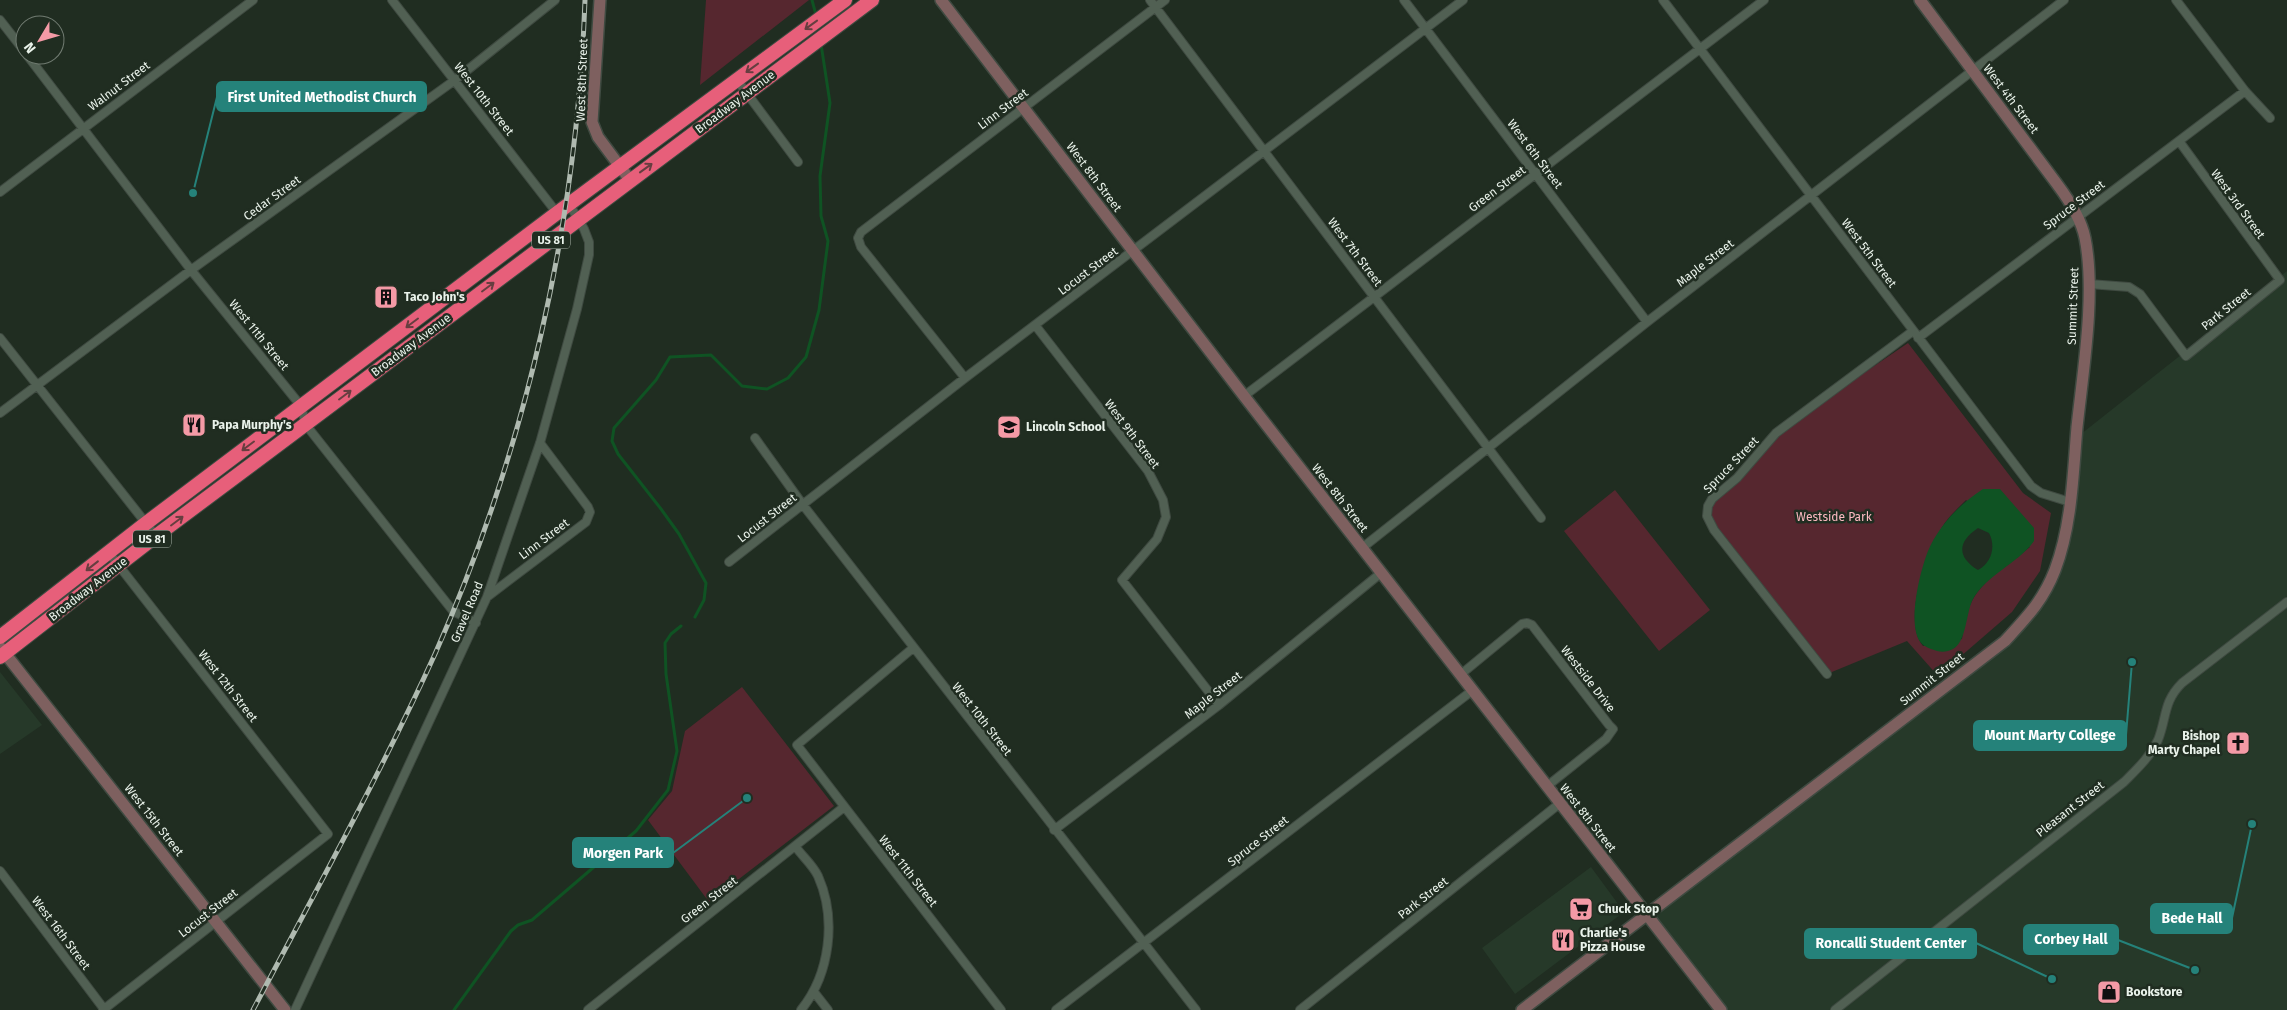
<svg xmlns="http://www.w3.org/2000/svg" width="2287" height="1010" font-family="'Fira Sans',sans-serif">
<rect width="100%" height="100%" fill="#202d21"/>
<path fill="#263929" d="M2287,271V1010H1721L1647,916L2005,641L2055,570L2076,438Z
M0,672L42,725L0,754Z
M1591,867L1624,912L1515,994L1482,948Z"/>
<path fill="#56272f" fill-rule="evenodd" d="M706,0H809L700,85Z
M1908,343L2023,493L2051,513L2040,571L2012,612L1938,676L1907,641L1827,674L1707,516L1712,499L1776,433ZM1966,500L2030,547C2012,562 1983,579 1972,601C1966,613 1964,626 1962,639L1923,646C1902,621 1926,554 1941,529C1947,518 1957,509 1966,500Z
M1615,490L1710,610L1659,651L1564,531Z
M742,687L834,806L709,902L648,820L672,791L685,731Z"/>
<path fill="#0f5323" fill-rule="evenodd" d="M1983,489H2000L2034,528V541C2018,564 1985,575 1972,601C1966,615 1966,642 1953,649C1945,653 1939,652 1931,649C1926,647 1922,645 1919,640C1908,621 1920,571 1928,551C1939,525 1960,504 1983,489ZM1978,528L1989,533C1996,546 1992,563 1978,570C1957,557 1957,542 1978,528Z"/>
<g fill="none" stroke-linecap="round" stroke-linejoin="round">
<path stroke="#0f5323" stroke-width="3" d="M812,0L816,15
M695,617L704,600L706,583L679,534L661,509L618,454L612,441L614,428L656,380L670,357L711,355L742,386L767,389L788,378L806,357L819,310L828,241L821,216L820,176L830,103L821,44
M454,1010L511,931L518,925L532,920L636,831L668,790L677,751L666,674L665,643L671,634L681,626"/>
<g stroke="#3f4a41" stroke-width="10">
<path id="street" d="M392,0L557,213
M1150,0L1541,518
M1404,0L1647,322
M1663,0L2031,486L2041,493L2070,502
M2176,0L2245,91L2270,118
M0,20L25,52
M27,55L191,270L301,406L306,425L453,611L476,623
M737,80L798,162
M0,192L253,0
M2089,284L2129,287L2140,294L2186,356L2280,280L2179,141
M1035,325L1148,471L1163,500L1166,517L1157,539L1122,580L1219,705
M0,338L156,536
M1918,338L2245,91
M965,378L861,247L858,238L861,232L1165,0
M1244,396L1764,0
M0,413L191,270L455,80L555,0
M755,438L803,505L1196,1010
M1362,548L1647,322L2064,0
M729,562L965,378L1463,0
M487,597L586,522L590,512L588,507L540,443
M913,648L797,745L1001,1010
M1827,674L1714,530L1707,516L1708,506L1712,499L1737,478L1776,433L1913,331
M1460,675L1522,624L1527,623L1532,625L1609,725L1613,729L1606,739L1546,787
M1054,830L1219,705L1381,573
M795,846C802,856 813,865 818,876C837,919 830,974 801,1010
M0,871L104,1009
M814,992L828,1010
M103,1010L328,834L109,553
M295,1010L487,597L540,443L577,309L589,255V242L584,229L569,204
M588,1010L844,807
M1056,1010L1473,690
M1300,1010L1559,804
M1835,1010L2124,782C2137,769 2150,757 2158,740C2167,717 2163,702 2182,683L2287,602"/>
</g>
<g stroke="#3f4a41" stroke-width="14">
<path id="secondary" d="M600,0L592,122L598,137L630,180
M941,0L1244,396L1721,1010
M0,647L285,1010
M1522,1010L2005,641C2027,617 2043,601 2055,570C2072,525 2073,474 2077,427C2083,371 2096,293 2085,238C2081,218 2069,200 2057,184L1920,0"/>
</g>
<g stroke="#3f4a41" stroke-width="16">
<path id="highway" d="M0,637L145,524L557,213L845,0
M0,657L156,536L872,0"/>
</g>
<use href="#street" stroke="#516053" stroke-width="8"/>
<use href="#secondary" stroke="#7e605f" stroke-width="11"/>
<use href="#highway" stroke="#e75f7a" stroke-width="14"/>
<g stroke="#afbab0" stroke-width="5">
<path id="rail" d="M253,1010C315,892 380,775 435,654C526,449 577,224 585,0"/>
</g>
<use href="#rail" stroke="#202d21" stroke-width="3" stroke-dasharray="9" stroke-linecap="butt"/>
</g>
<defs><path id="oneway-shaft" d="M-6 0H5M1.5-3L5.5 0L1.5 3" fill="none" stroke-width="1.6" stroke-linecap="round" stroke-linejoin="round" transform="scale(1.25)"/></defs>
<g stroke="#663e40">
<use href="#oneway-shaft" transform="translate(811 25) rotate(144)"/>
<use href="#oneway-shaft" transform="translate(752 68) rotate(144)"/>
<use href="#oneway-shaft" transform="translate(646 168) rotate(-36)"/>
<use href="#oneway-shaft" transform="translate(488 287) rotate(-37)"/>
<use href="#oneway-shaft" transform="translate(412 323) rotate(143)"/>
<use href="#oneway-shaft" transform="translate(345 395) rotate(-37)"/>
<use href="#oneway-shaft" transform="translate(248 446) rotate(143)"/>
<use href="#oneway-shaft" transform="translate(177 521) rotate(-37)"/>
<use href="#oneway-shaft" transform="translate(92 566) rotate(142)"/>
</g>
<defs>
<g id="building-square" transform="scale(1.25)"><rect x="-9" y="-9" width="18" height="18" rx="4" fill="#f49aa6" stroke="#202d21"/><path d="M-4-6H4V6H1V3H-1V6H-4ZM-2.5-4.3h1.7v1.8h-1.7ZM.8-4.3h1.7v1.8H.8ZM-2.5-1h1.7V.8h-1.7ZM.8-1h1.7V.8H.8Z" fill="#111"/></g>
<g id="restaurant-square" transform="scale(1.25)"><rect x="-9" y="-9" width="18" height="18" rx="4" fill="#f49aa6" stroke="#202d21"/><path d="M-5-6h1v4h1v-4h1v4h1v-4h1v5L-1.5 .5V6h-2V.5L-5-1ZM5-6V6H3V1.5H1.5Q1.5-4 5-6Z" fill="#111"/></g>
<g id="school-square" transform="scale(1.25)"><rect x="-9" y="-9" width="18" height="18" rx="4" fill="#f49aa6" stroke="#202d21"/><path d="M0-5L7-2L0 1L-7-2ZM-4 1L0 2.5L4 1V4Q0 6-4 4Z" fill="#111"/></g>
<g id="church-square" transform="scale(1.25)"><rect x="-9" y="-9" width="18" height="18" rx="4" fill="#f49aa6" stroke="#202d21"/><path d="M-1.2-6h2.4v3.5h3.3v2.4h-3.3V6h-2.4V-.1h-3.3v-2.4h3.3Z" fill="#111"/></g>
<g id="supermarket-square" transform="scale(1.25)"><rect x="-9" y="-9" width="18" height="18" rx="4" fill="#f49aa6" stroke="#202d21"/><path d="M-6-5.5h2.5l.6 2H6L4.5 2H-2.5L-4.4-4H-6ZM-1.5 3.2a1.3 1.3 0 1 0 .1 0ZM3 3.2a1.3 1.3 0 1 0 .1 0Z" fill="#111"/></g>
<g id="shop-square" transform="scale(1.25)"><rect x="-9" y="-9" width="18" height="18" rx="4" fill="#f49aa6" stroke="#202d21"/><path d="M-5-2.5h2.3a2.7 3.5 0 0 1 5.4 0H5L5.5 6h-11ZM-1.5-2.5h3a1.5 2.3 0 0 0-3 0Z" fill="#111"/></g>
</defs>
<g fill-rule="evenodd">
<use href="#building-square" x="386" y="297"/>
<use href="#restaurant-square" x="194" y="425"/>
<use href="#school-square" x="1009" y="427"/>
<use href="#church-square" x="2238" y="743"/>
<use href="#supermarket-square" x="1581" y="909"/>
<use href="#restaurant-square" x="1563" y="940"/>
<use href="#shop-square" x="2109" y="992"/>
</g>
<g text-anchor="middle" stroke-width="5" stroke-linejoin="round" paint-order="stroke">
<g fill="#202d21" stroke="#adb8ae" stroke-width="1">
<rect x="532" y="231.5" width="38" height="17" rx="4"/>
<rect x="133" y="530.5" width="38" height="17" rx="4"/>
</g>
<g font-size="11" font-weight="bold" fill="#eaf3eb">
<text x="551" y="244">US 81</text>
<text x="152" y="543">US 81</text>
</g>
<g font-size="12" fill="#eaf3eb" stroke="#202d21">
<text transform="translate(582 80) rotate(-88)" y="4">West 8th Street</text>
<text transform="translate(119 86) rotate(-37)" y="4">Walnut Street</text>
<text transform="translate(484 99) rotate(52)" y="4">West 10th Street</text>
<text transform="translate(2011 99) rotate(53)" y="4">West 4th Street</text>
<text transform="translate(735 102) rotate(-37)" y="4">Broadway Avenue</text>
<text transform="translate(1003 109) rotate(-37)" y="4">Linn Street</text>
<text transform="translate(1535 154) rotate(53)" y="4">West 6th Street</text>
<text transform="translate(1094 177) rotate(53)" y="4">West 8th Street</text>
<text transform="translate(1497 189) rotate(-37)" y="4">Green Street</text>
<text transform="translate(272 198) rotate(-36)" y="4">Cedar Street</text>
<text transform="translate(2238 204) rotate(54)" y="4">West 3rd Street</text>
<text transform="translate(2074 205) rotate(-37)" y="4">Spruce Street</text>
<text transform="translate(1355 252) rotate(53)" y="4">West 7th Street</text>
<text transform="translate(1869 253) rotate(53)" y="4">West 5th Street</text>
<text transform="translate(1705 263) rotate(-38)" y="4">Maple Street</text>
<text transform="translate(1088 271) rotate(-37)" y="4">Locust Street</text>
<text transform="translate(2073 306) rotate(-88)" y="4">Summit Street</text>
<text transform="translate(2226 309) rotate(-39)" y="4">Park Street</text>
<text transform="translate(259 335) rotate(51)" y="4">West 11th Street</text>
<text transform="translate(411 345) rotate(-37)" y="4">Broadway Avenue</text>
<text transform="translate(1132 434) rotate(53)" y="4">West 9th Street</text>
<text transform="translate(1731 465) rotate(-46)" y="4">Spruce Street</text>
<text transform="translate(1340 498) rotate(52)" y="4">West 8th Street</text>
<text transform="translate(767 518) rotate(-38)" y="4">Locust Street</text>
<text transform="translate(544 539) rotate(-37)" y="4">Linn Street</text>
<text transform="translate(88 589) rotate(-38)" y="4">Broadway Avenue</text>
<text transform="translate(467 612) rotate(-67)" y="4">Gravel Road</text>
<text transform="translate(1588 679) rotate(52)" y="4">Westside Drive</text>
<text transform="translate(1932 679) rotate(-38)" y="4">Summit Street</text>
<text transform="translate(228 686) rotate(52)" y="4">West 12th Street</text>
<text transform="translate(1213 695) rotate(-38)" y="4">Maple Street</text>
<text transform="translate(982 719) rotate(52)" y="4">West 10th Street</text>
<text transform="translate(2070 809) rotate(-38)" y="4">Pleasant Street</text>
<text transform="translate(1588 818) rotate(52)" y="4">West 8th Street</text>
<text transform="translate(154 820) rotate(52)" y="4">West 15th Street</text>
<text transform="translate(1258 841) rotate(-38)" y="4">Spruce Street</text>
<text transform="translate(908 871) rotate(52)" y="4">West 11th Street</text>
<text transform="translate(1423 898) rotate(-38)" y="4">Park Street</text>
<text transform="translate(709 900) rotate(-38)" y="4">Green Street</text>
<text transform="translate(208 913) rotate(-38)" y="4">Locust Street</text>
<text transform="translate(61 933) rotate(53)" y="4">West 16th Street</text>
</g>
<g font-size="12" font-weight="bold" fill="#eaf3eb" stroke="#202d21" text-anchor="start">
<text x="404" y="301">Taco John's</text>
<text x="212" y="429">Papa Murphy's</text>
<text x="1026" y="431">Lincoln School</text>
<text x="2220" y="740" text-anchor="end">Bishop<tspan x="2220" dy="14">Marty Chapel</tspan></text>
<text x="1598" y="913">Chuck Stop</text>
<text x="1580" y="937">Charlie's<tspan x="1580" dy="14">Pizza House</tspan></text>
<text x="2126" y="996">Bookstore</text>
</g>
<g font-size="12" fill="#febac2" stroke="#202d21">
<text x="1834" y="521">Westside Park</text>
</g>
</g>
<path fill="none" stroke="#25827a" stroke-width="2" d="M193 193L217 97M2132 662L2126 735M747 798L673 853M2252 824L2232 918M2195 970L2118 940M2052 979L1976 943"/>
<g fill="#25827a" stroke="#202d21" stroke-width="2">
<circle cx="193" cy="193" r="5"/>
<circle cx="2132" cy="662" r="5"/>
<circle cx="747" cy="798" r="5"/>
<circle cx="2252" cy="824" r="5"/>
<circle cx="2195" cy="970" r="5"/>
<circle cx="2052" cy="979" r="5"/>
</g>
<g fill="#25827a" stroke="#25827a" stroke-width="2">
<rect x="217" y="82" width="209" height="29" rx="5"/>
<rect x="1974" y="721" width="152" height="29" rx="5"/>
<rect x="573" y="838" width="100" height="29" rx="5"/>
<rect x="2151" y="904" width="81" height="29" rx="5"/>
<rect x="2024" y="925" width="94" height="29" rx="5"/>
<rect x="1805" y="929" width="171" height="29" rx="5"/>
</g>
<g font-size="14" text-anchor="middle" font-weight="bold" fill="#fff">
<text x="322" y="102">First United Methodist Church</text>
<text x="2050" y="740">Mount Marty College</text>
<text x="623" y="858">Morgen Park</text>
<text x="2192" y="923">Bede Hall</text>
<text x="2071" y="944">Corbey Hall</text>
<text x="1891" y="948">Roncalli Student Center</text>
</g>
<g transform="translate(40 40) rotate(232)"><circle r="24" fill="#202d21" stroke="#717c72"/>
<path d="M0-4L9 19L0 12L-9 19Z" fill="#f49aa6"/>
<text y="-8" font-size="14" font-weight="bold" text-anchor="middle" fill="#eaf3eb">N</text>
</g>
</svg>
